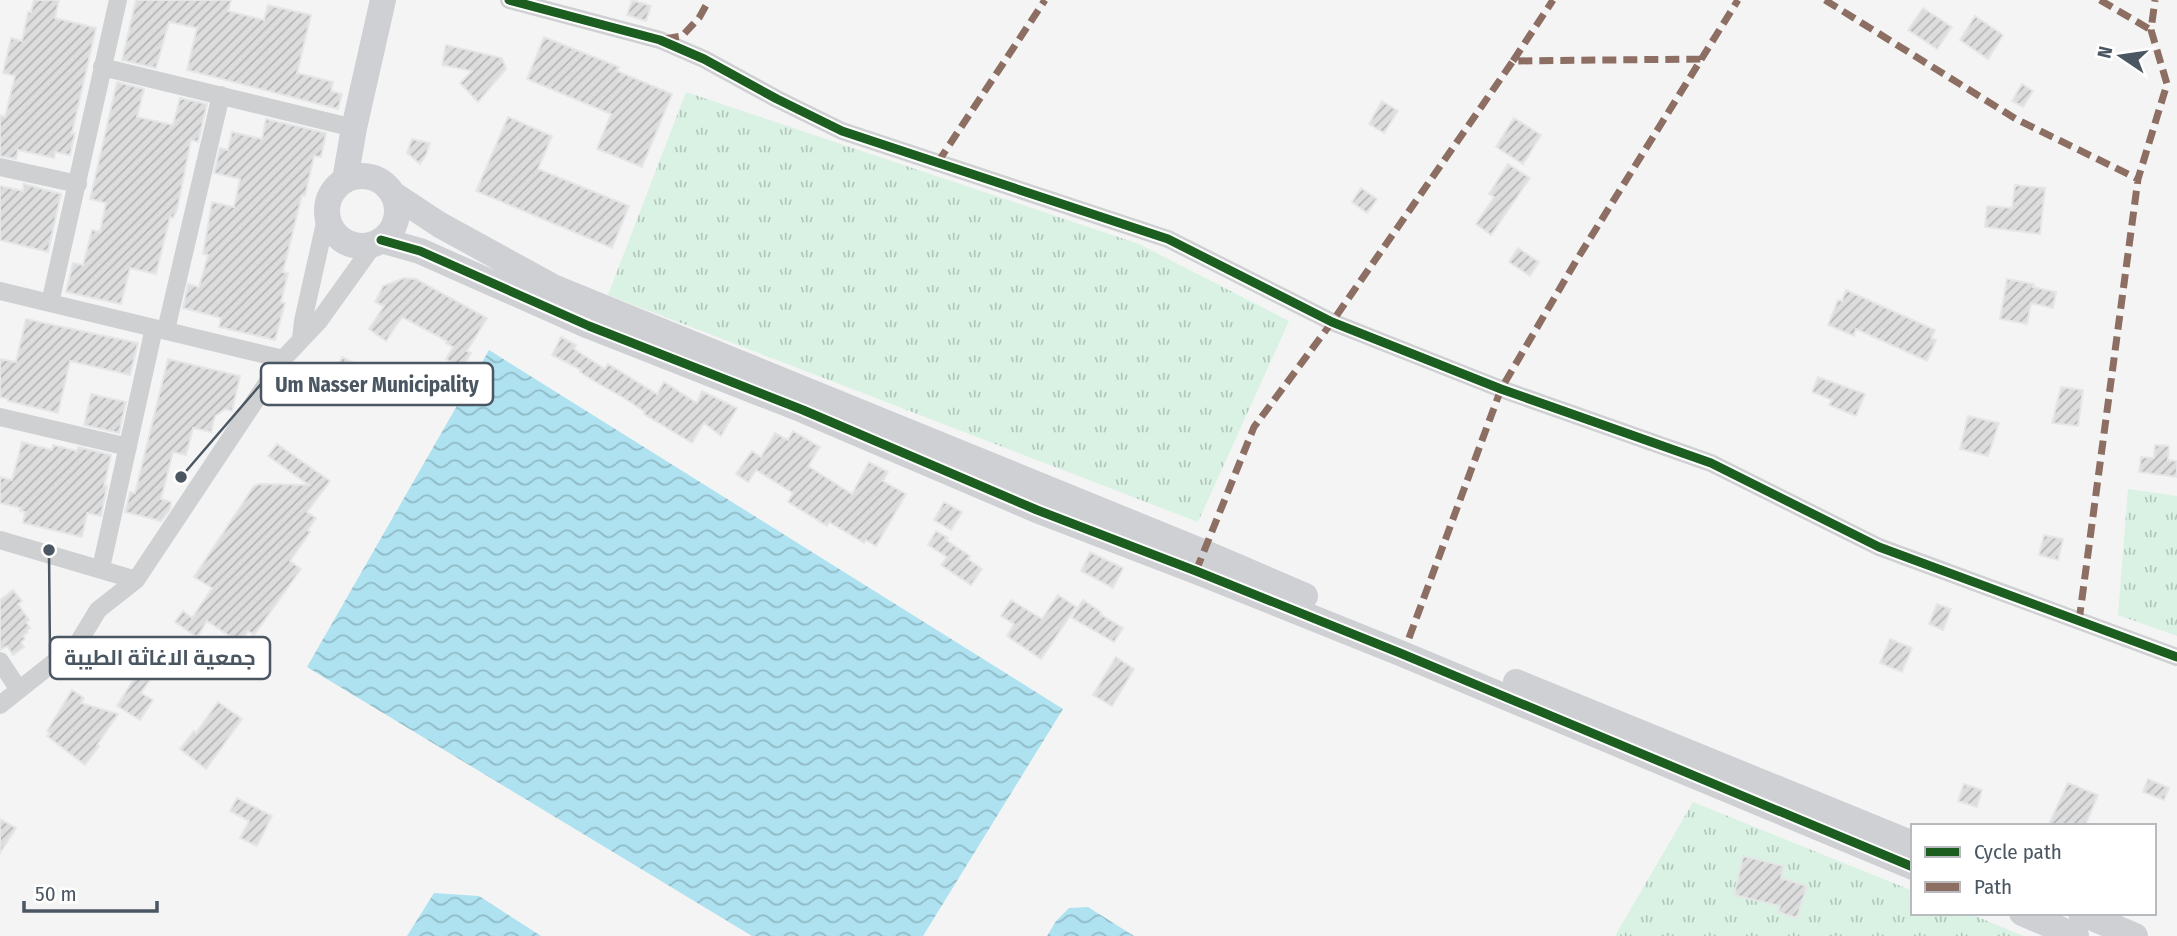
<svg xmlns="http://www.w3.org/2000/svg" width="2177" height="936" font-family="'Fira Sans Condensed',Cairo,sans-serif">
<defs>
<pattern id="grass-tufts" width="24" height="20" patternUnits="userSpaceOnUse" patternTransform="scale(1.75)"><rect width="24" height="20" fill="#d9f2e3"/><path d="M3 7l-1-3M5 7V3M7 7l1-3M15 17l-1-3M17 17v-4M19 17l1-3" fill="none" stroke="#b2c7bb"/></pattern>
<pattern id="water-waves" width="16" height="10" patternUnits="userSpaceOnUse" patternTransform="scale(1.75)"><rect width="16" height="10" fill="#aee2f0"/><path d="M0 5q4-4 8 0t8 0" fill="none" stroke="#90bac6"/></pattern>
<pattern id="building-hatch" width="6" height="6" patternUnits="userSpaceOnUse" patternTransform="scale(1.75)"><rect width="6" height="6" fill="#ddddde"/><path d="M-1 1l2-2M0 6l6-6M5 7l2-2" fill="none" stroke="#b5b6b7"/></pattern>
</defs>
<rect width="100%" height="100%" fill="#f4f4f4"/>
<path fill="url(#grass-tufts)" d="M686,92L1139,244L1289,321L1198,522L608,295Z
M2128,489L2177,496V636L2118,615Z
M1693,802L1913,891V913H1968L2024,936H1615Z"/>
<path fill="url(#water-waves)" d="M489,350L1063,709L923,936H752L307,667Z
M434,893L479,896L541,936H407Z
M1088,907L1134,936H1047L1056,921L1069,908Z"/>
<path fill="url(#building-hatch)" stroke="#e5e6e7" stroke-width="2" d="M34,0H59L55,18L96,28L72,133H75L70,155L55,152L54,158L18,150L16,159L0,156V115L5,117L15,76L3,73L11,38L22,41L28,12H31Z
M136,0H231L228,11L264,20L268,5L311,15L297,73L333,82L331,91L342,94L338,109L187,70L197,28L169,22L156,68L122,60Z
M632,0L651,6L646,21L627,15Z
M1923,8L1952,27L1937,49L1908,30Z
M1975,16L2003,35L1988,59L1960,40Z
M544,37L619,67L617,71L672,94L642,167L597,149L611,114L527,79Z
M446,45L502,58L506,69L478,102L460,83L472,71L442,65Z
M117,82L144,89L137,117L173,125L180,98L207,104L198,142L191,140L177,210L173,218L170,217L156,274L130,268L121,304L66,292L73,263L83,265L92,230L100,232L106,203L90,199Z
M2022,84L2033,91L2023,107L2012,101Z
M1382,101L1398,111L1384,133L1369,124Z
M508,117L552,136L538,169L629,206L612,248L476,191Z
M1514,118L1541,135L1523,164L1496,147Z
M266,119L326,133L321,157L314,156L305,196L302,195L296,219L283,272L288,273L281,302L285,303L275,340L219,327L221,318L183,308L188,284L199,287L208,255L203,254L212,202L234,207L240,179L214,173L220,148L228,150L232,132L262,139Z
M412,139L430,143L426,155L420,164L407,153Z
M1508,164L1530,178L1491,235L1476,224L1494,197L1489,194Z
M24,184L61,194L48,252L0,240V186L23,191Z
M2015,185L2045,188L2040,234L1985,227L1987,206L2012,208Z
M1361,188L1377,199L1367,213L1352,202Z
M1518,248L1539,262L1530,276L1509,262Z
M404,278L416,279L487,318L467,351L471,353L462,369L446,359L453,347L446,343L447,341L402,317L386,341L369,329L384,306L375,302L383,286Z
M2007,279L2034,284L2033,287L2056,292L2053,308L2031,303L2027,324L2000,319Z
M1846,290L1935,330L1931,338L1936,340L1927,361L1856,329L1854,336L1828,325L1838,300L1842,301Z
M26,319L138,343L130,375L70,361L58,413L8,401V399L0,397V359L16,362Z
M561,337L576,345L574,349L605,369L608,364L657,394L664,382L697,403L702,391L737,408L721,436L704,423L692,443L644,414L645,412L624,398L594,381L580,372L581,370L552,355Z
M342,357L362,367L353,387L332,377Z
M168,359L240,376L232,411L225,409L215,416L211,432L193,428L186,455L173,452L161,499L171,502L170,509L161,521L125,512L130,492L135,493Z
M407,363L429,378L417,396L395,381Z
M1818,377L1865,394L1856,416L1829,405L1832,400L1812,392Z
M2061,387L2083,390L2078,426L2052,423Z
M91,394L126,402L119,433L84,425Z
M1968,416L1999,423L1988,456L1960,449Z
M793,431L820,447L808,466L852,494L869,462L888,472L883,481L906,494L876,546L866,540L864,543L829,522L827,526L788,502L793,493L756,470L748,482L736,474L752,451L761,457L775,433L788,440Z
M22,442L52,450L53,445L77,451L78,447L111,455L104,486H107L101,516L87,513L82,537L23,523L25,512L20,511L21,508L0,503V477L12,480Z
M277,444L330,481L307,512L316,518L308,530L310,532L290,561L301,569L254,635L248,631L240,643L207,621L197,637L175,622L183,611L192,618L212,588L194,577L254,486L259,484L309,485L268,456Z
M2155,445L2169,446L2168,460L2177,461V477L2139,472L2141,457L2154,458Z
M944,502L962,512L951,530L934,520Z
M936,531L948,538L946,540L970,556L968,559L982,569L971,585L941,565L947,557L928,545Z
M2044,535L2063,539L2058,560L2039,555Z
M1090,552L1123,568L1113,588L1081,571Z
M13,590L22,601L18,604L29,620L26,622L30,628L27,630L28,632L23,636L25,639L21,642L24,647L13,655L7,646L0,650V600Z
M1058,595L1076,607L1041,659L1007,636L1014,624L1001,616L1011,600L1042,619Z
M1083,600L1101,612L1100,614L1123,628L1114,642L1072,618Z
M1937,604L1951,609L1943,630L1929,624Z
M1890,639L1912,648L1902,672L1880,663Z
M143,650L162,662L141,693L153,700L140,720L117,706L142,666L136,662Z
M1116,657L1134,669L1112,706L1093,695Z
M72,690L84,698L81,703L118,714L97,745L99,746L85,765L47,736L50,734L47,731Z
M218,702L242,719L206,769L180,749L194,731L196,733Z
M2148,779L2169,788L2164,800L2143,792Z
M2068,783L2098,795L2085,826H2048Z
M1964,784L1982,790L1977,807L1958,801Z
M237,798L272,816L257,846L240,838L249,821L230,811Z
M0,819L16,828L0,853Z
M1743,856L1784,866L1781,878L1807,886L1797,918L1778,912L1780,906L1734,895Z"/>
<g fill="none" stroke-linecap="round" stroke-linejoin="round">
<path stroke="#ced0d2" stroke-width="18" d="M509,0L660,40L704,59L777,99L842,131L1168,239L1332,322L1501,389L1711,463L1879,547L2177,657
M102,67L354,128
M0,167L78,184
M0,291L283,359
M50,303L118,0
M166,330L221,95
M301,339L303,321L327,214
M0,417L128,447
M0,540L136,580
M101,568L154,328
M0,661L19,690
M0,705L78,643L98,610L136,580L283,359L319,321L375,243"/>
<path stroke="#ced0d4" stroke-width="26" d="M327 211a35 35 0 1 1 70 0a35 35 0 1 1-70 0Z
M345,180L354,128L383,0
M393,194L440,225L553,287L1203,552L1305,596
M381,240L420,251L589,326L803,410L1037,510L1196,571L1400,653L1913,867
M1516,682L1913,844
M2022,913L2076,936
M2081,913L2135,936"/>
<path stroke="#8d6e63" stroke-width="7" stroke-dasharray="14 7" stroke-linecap="butt" d="M1825,0L2016,119L2138,179
M2100,0L2151,30
M665,39L682,36L699,18L709,0
M1513,61L1553,0
M938,162L1045,0
M1196,571L1254,427L1332,322L1513,61L1701,59
M2079,621L2138,179L2167,84L2151,30L2155,0
M1409,638L1501,389L1576,261L1738,0"/>
<g stroke="#fff" stroke-width="13">
<path id="cycleway" d="M509,0L660,40L704,59L777,99L842,131L1168,239L1332,322L1501,389L1711,463L1879,547L2177,657
M381,240L420,251L589,326L803,410L1037,510L1196,571L1400,653L1913,867"/>
</g>
<use href="#cycleway" stroke="#1b5e20" stroke-width="9"/>
</g>
<path fill="none" stroke="#4a5661" stroke-width="2.5" d="M181 477L261 384M49 550L50 658"/>
<g fill="#4a5661" stroke="#fff" stroke-width="2.5">
<circle cx="181" cy="477" r="7"/>
<circle cx="49" cy="550" r="7"/>
</g>
<g fill="#fff" stroke="#4a5661" stroke-width="2.5">
<rect x="261" y="363" width="232" height="42" rx="7"/>
<rect x="50" y="637" width="220" height="42" rx="7"/>
</g>
<g font-size="21" text-anchor="middle" font-weight="bold" fill="#4a5661">
<text x="377" y="392">Um Nasser Municipality</text>
<text x="160" y="665">جمعية الاغاثة الطيبة</text>
</g>
<rect x="1911" y="824" width="245" height="91" fill="#ffffff" stroke="#b7bbc0" stroke-width="2"/>
<rect x="1925" y="847" width="35" height="10" fill="#1b5e20" stroke="#b7bbc0" stroke-width="2"/>
<text x="1974" y="859" font-size="21" fill="#4a5661">Cycle path</text>
<rect x="1925" y="882" width="35" height="10" fill="#8d6e63" stroke="#b7bbc0" stroke-width="2"/>
<text x="1974" y="894" font-size="21" fill="#4a5661">Path</text>
<g transform="translate(2121 56) rotate(283)" stroke="#ffffff" stroke-width="5" paint-order="stroke">
<path d="M0-5L12 26L0 18L-12 26Z" fill="#4a5661"/>
<text y="-10" font-size="19" font-weight="bold" text-anchor="middle" fill="#4a5661">N</text>
</g>
<path d="M24 901v10h133v-10" fill="none" stroke="#4a5661" stroke-width="3.5"/>
<text x="35" y="901" font-size="21" fill="#4a5661" stroke="#ffffff" stroke-width="5" paint-order="stroke">50 m</text>
</svg>
